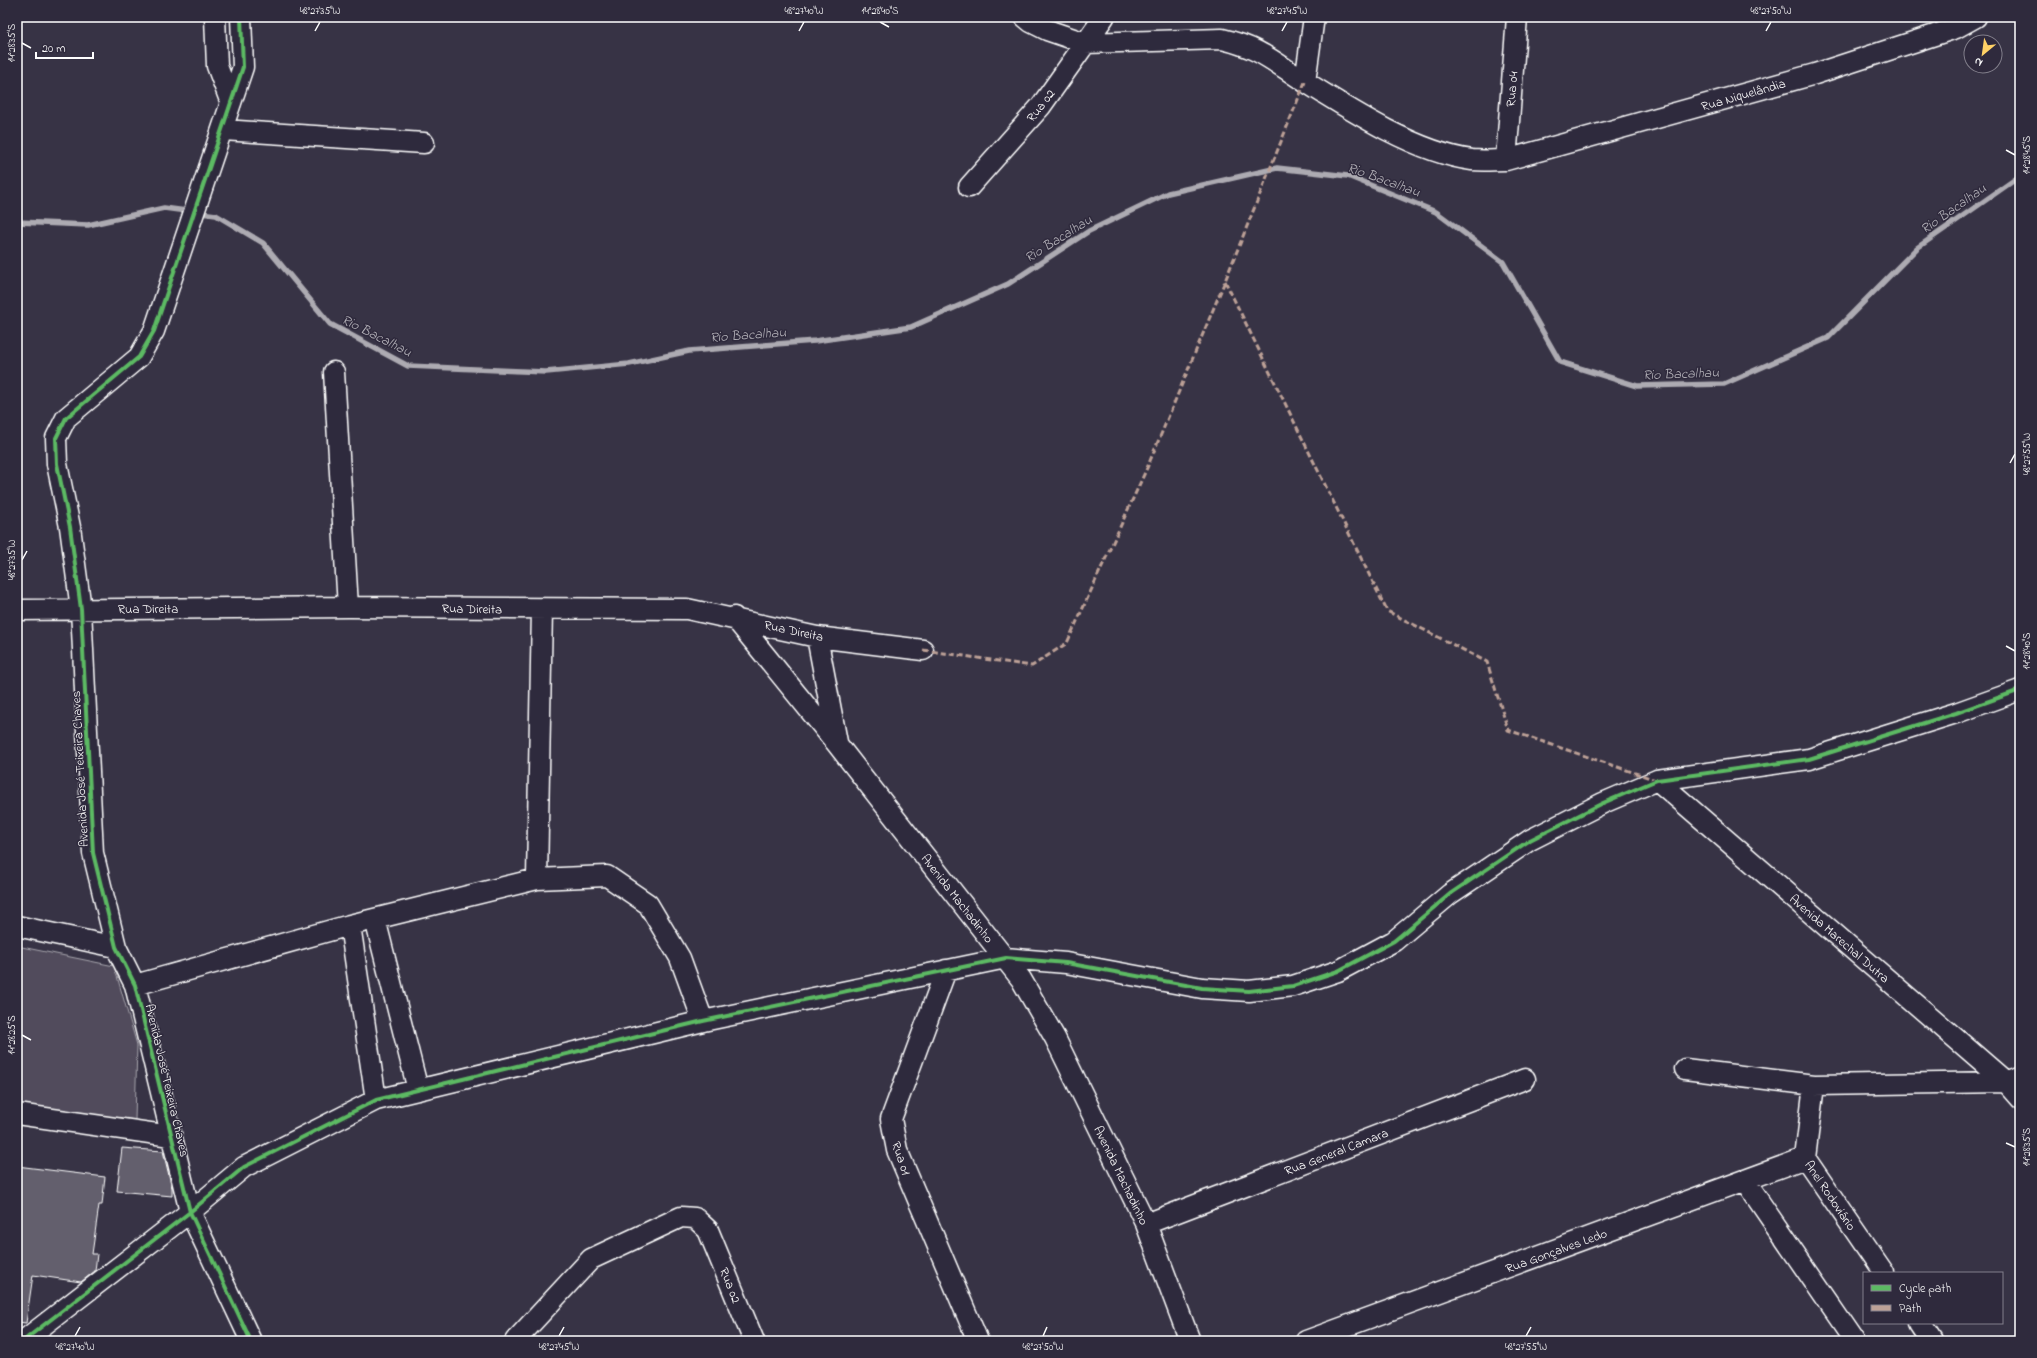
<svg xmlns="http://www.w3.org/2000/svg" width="2037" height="1358" font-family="'Indie Flower',sans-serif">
<rect width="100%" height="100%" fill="#373345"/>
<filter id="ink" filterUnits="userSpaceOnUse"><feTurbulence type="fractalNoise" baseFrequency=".025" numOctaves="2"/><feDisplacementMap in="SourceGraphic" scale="8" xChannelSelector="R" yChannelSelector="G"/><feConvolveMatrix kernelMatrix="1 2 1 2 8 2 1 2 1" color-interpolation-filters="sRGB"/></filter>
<g filter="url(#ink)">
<path fill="#514c5c" stroke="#a8a6ae" d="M17,946L114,966L137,1045L135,1120L17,1104Z"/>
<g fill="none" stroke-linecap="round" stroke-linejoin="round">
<path stroke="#adabb2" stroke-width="5.5" d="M17,222L88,225L164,208L216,215L263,243L330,324L408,366L546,372L629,364L689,351L815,341L911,327L1008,284L1089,231L1168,193L1277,168L1348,176L1436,212L1503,262L1560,362L1637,386L1724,384L1828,338L1917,248L2020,176"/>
</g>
<path fill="#635f6d" stroke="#fff" d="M122,1148L163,1151L172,1188V1196L117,1191Z
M17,1166L105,1177L102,1205H99L92,1254H97L95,1271L81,1282L33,1275L26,1323L17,1322Z"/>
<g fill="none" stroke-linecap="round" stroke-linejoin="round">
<g stroke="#fff" stroke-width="23">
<path id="minor" d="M215,17L217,66L231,103
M241,17L243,67L154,331L139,357L66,418L56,438L57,464L70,527L81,609L93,853L116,947L135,985L190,1212L251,1341
M1025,17L1031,22L1047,30L1085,43L1222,39C1261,48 1275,63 1307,83C1353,112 1418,153 1472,160C1483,161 1495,160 1506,160L1815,74L1956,28L1976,17
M1305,82L1314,17
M223,130L424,143
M1506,160L1517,17
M969,187L1041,106L1104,17
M334,372L348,607
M17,610L348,607L687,609L817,637L923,650
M734,617L837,744L1021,979L1055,1038L1146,1224L1190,1341
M817,637L837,742
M1657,780L2006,1082L2020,1098
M537,879L542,609
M375,919L418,1090
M350,925L376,1100
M17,926L116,947
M946,970L891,1119L897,1150L978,1341
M135,985L350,925L537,879L607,876L648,904L680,958L703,1021
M1685,1069L1814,1085L2006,1082L2020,1076
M1814,1085L1805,1158L1884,1273
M17,1114L171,1136
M1745,1181L1855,1341
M1146,1224L1525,1079
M1919,1323L1931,1341
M23,1341L190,1212L244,1167L376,1100L703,1021L1006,958L1066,963L1202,988L1249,991L1293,986L1338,971L1394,941L1450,894L1530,840L1603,803L1657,780L1809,759L1956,713L2020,690
M515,1341L591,1259L681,1217L695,1218L708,1230L754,1341
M1306,1341L1805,1158"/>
</g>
<use href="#minor" stroke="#2f2a3d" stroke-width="20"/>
<path stroke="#bda197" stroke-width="3" stroke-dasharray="6 3" stroke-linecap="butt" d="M1225,281L1387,611L1487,662L1508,730L1656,780
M923,650L1032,666L1067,643L1147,468L1225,281L1305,82"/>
<g stroke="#2f2a3d" stroke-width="6">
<path id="cycleway" d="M241,17L243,67L154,331L139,357L66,418L56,438L57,464L70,527L81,609L93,853L116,947L135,985L190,1212L251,1341
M23,1341L190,1212L244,1167L376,1100L703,1021L1006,958L1066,963L1202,988L1249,991L1293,986L1338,971L1394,941L1450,894L1530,840L1603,803L1657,780L1809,759L1956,713L2020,690"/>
</g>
<use href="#cycleway" stroke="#5cba63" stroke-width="4"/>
</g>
</g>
<path fill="none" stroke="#fff" stroke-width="1.5" d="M880,22L889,27M315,31L320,22M799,31L804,22M1282,31L1287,22M1766,31L1771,22M22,43L31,48M2006,150L2015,155M2010,463L2015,454M22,560L27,551M2006,646L2015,651M22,1035L31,1040M2006,1143L2015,1147M75,1336L80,1327M559,1336L564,1327M1043,1336L1047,1327M1526,1336L1531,1327"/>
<g text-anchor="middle" stroke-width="3" stroke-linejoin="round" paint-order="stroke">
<g font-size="13" fill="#fff" stroke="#2f2a3d">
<text transform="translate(1511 89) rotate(-85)" y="5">Rua 04</text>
<text transform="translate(1743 94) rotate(-16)" y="5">Rua Niquelândia</text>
<text transform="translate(1040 105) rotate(-52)" y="5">Rua 02</text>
<text x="148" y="613">Rua Direita</text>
<text transform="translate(472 608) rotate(1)" y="5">Rua Direita</text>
<text transform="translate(794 630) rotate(12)" y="5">Rua Direita</text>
<text transform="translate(79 769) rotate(-93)" y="5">Avenida José Teixeira Chaves</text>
<text transform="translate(958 898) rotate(52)" y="5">Avenida Machadinho</text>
<text transform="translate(1840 938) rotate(41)" y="5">Avenida Marechal Dutra</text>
<text transform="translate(168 1080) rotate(77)" y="5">Avenida José Teixeira Chaves</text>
<text transform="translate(1336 1151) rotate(-21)" y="5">Rua General Camara</text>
<text transform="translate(902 1158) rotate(71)" y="5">Rua 01</text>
<text transform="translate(1122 1175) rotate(64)" y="5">Avenida Machadinho</text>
<text transform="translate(1831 1195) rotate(56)" y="5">Anel Rodoviário</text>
<text transform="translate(1556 1250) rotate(-20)" y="5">Rua Gonçalves Ledo</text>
<text transform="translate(731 1285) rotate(68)" y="5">Rua 02</text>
</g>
<g font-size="14" font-style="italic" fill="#b4b2b9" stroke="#2f2a3d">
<text transform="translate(1384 179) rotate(20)" y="5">Rio Bacalhau</text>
<text transform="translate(1953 208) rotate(-35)" y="5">Rio Bacalhau</text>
<text transform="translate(1058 238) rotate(-32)" y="5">Rio Bacalhau</text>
<text transform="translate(748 334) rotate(-4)" y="5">Rio Bacalhau</text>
<text transform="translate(377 335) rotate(27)" y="5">Rio Bacalhau</text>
<text transform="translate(1681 373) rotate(-2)" y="5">Rio Bacalhau</text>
</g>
</g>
<rect width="2037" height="1358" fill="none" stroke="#2f2a3d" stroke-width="44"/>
<rect x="1863" y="1272" width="140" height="52" fill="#2f2a3d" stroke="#827f8b"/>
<rect x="1871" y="1285" width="20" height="6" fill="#5cba63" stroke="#827f8b"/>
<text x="1899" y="1292" font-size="12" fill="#ffffff">Cycle path</text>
<rect x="1871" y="1305" width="20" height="6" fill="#bda197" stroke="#827f8b"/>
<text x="1899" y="1312" font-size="12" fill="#ffffff">Path</text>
<g transform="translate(1983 54) rotate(209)"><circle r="19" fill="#2f2a3d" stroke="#827f8b"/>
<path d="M0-3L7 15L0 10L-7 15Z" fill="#ffd166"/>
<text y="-6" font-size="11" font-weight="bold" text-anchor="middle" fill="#ffffff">N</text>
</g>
<path d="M36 52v6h57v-6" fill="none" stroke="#ffffff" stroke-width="2"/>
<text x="42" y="52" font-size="12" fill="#ffffff" stroke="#2f2a3d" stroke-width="3" paint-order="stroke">20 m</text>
<rect x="22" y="22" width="1993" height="1314" fill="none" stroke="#fff" stroke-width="1.5"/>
<g font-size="10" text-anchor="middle" fill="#fff">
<text x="320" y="14">48°27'35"W</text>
<text x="804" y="14">48°27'40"W</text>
<text x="880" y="14">14°28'40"S</text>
<text x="1287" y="14">48°27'45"W</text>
<text x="1771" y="14">48°27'50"W</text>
<text transform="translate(11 43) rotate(-90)" y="4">14°28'35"S</text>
<text transform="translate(2026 155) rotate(-90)" y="4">14°28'45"S</text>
<text transform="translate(2026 454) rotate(-90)" y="4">48°27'55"W</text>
<text transform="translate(11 560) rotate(-90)" y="4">48°27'35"W</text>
<text transform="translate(2026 651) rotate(-90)" y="4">14°28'40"S</text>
<text transform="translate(11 1035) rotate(-90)" y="4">14°28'25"S</text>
<text transform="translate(2026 1147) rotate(-90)" y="4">14°28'35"S</text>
<text x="75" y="1350">48°27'40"W</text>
<text x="559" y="1350">48°27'45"W</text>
<text x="1043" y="1350">48°27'50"W</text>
<text x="1526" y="1350">48°27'55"W</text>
</g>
</svg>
